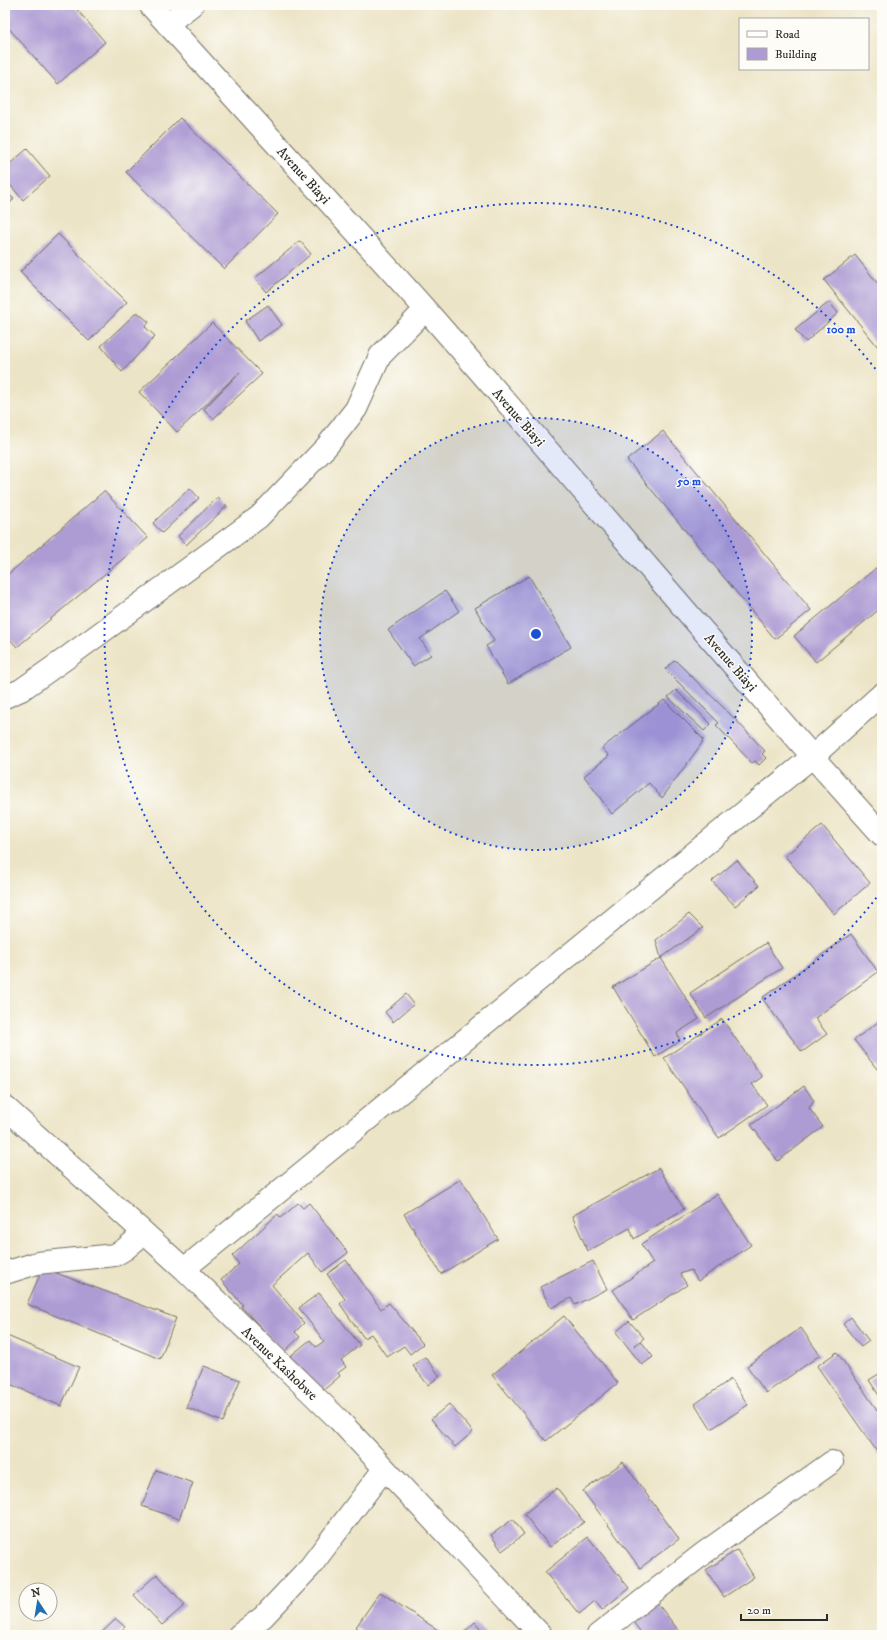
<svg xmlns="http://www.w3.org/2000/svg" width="887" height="1640" font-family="'IM FELL DW Pica',serif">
<rect width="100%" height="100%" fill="#fdfcf7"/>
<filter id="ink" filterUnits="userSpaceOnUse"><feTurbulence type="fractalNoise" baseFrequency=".025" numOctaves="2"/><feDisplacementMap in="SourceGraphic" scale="8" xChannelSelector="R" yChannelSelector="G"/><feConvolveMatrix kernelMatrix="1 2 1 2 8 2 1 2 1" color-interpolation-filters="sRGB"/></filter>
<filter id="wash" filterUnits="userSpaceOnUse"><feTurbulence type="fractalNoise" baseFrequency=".012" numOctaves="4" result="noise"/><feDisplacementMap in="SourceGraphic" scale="16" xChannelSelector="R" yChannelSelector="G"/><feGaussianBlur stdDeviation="0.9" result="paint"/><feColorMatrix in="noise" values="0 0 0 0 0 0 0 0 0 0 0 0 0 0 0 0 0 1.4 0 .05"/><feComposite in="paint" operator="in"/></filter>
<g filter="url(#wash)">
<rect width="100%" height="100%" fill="#ece4c6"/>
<g id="blocks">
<path fill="#ad9bd4" d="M5,5H73L105,42L58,84L5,24Z
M180,118L278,214L224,269L126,172Z
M27,149L50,176L23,200L5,179V168Z
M5,191L14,199L5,208Z
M58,234L127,302L89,341L20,272Z
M300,241L311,254L266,292L255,278Z
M855,255L882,289V352L824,280Z
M829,302L838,313L806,342L795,330Z
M268,305L282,325L258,341L245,321Z
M137,312L149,322L145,327L155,336L122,372L101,346Z
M212,323L262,374L213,419L204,409L240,372L177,432L139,392Z
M663,431L811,610L775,639L627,460Z
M190,488L199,498L162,533L153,523Z
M104,491L148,538L17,647L5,634V577Z
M218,497L227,506L186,545L178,536Z
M882,563V607L816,662L794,636Z
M529,576L571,647L508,684L486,646L494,641L475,608Z
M445,591L459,611L420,639L431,655L413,666L388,630Z
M675,660L734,718L765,751L762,754L766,758L759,765L755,761L752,763L716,725L719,723L665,669Z
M676,690L711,724L704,731L668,697Z
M664,700L703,739L702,743L662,798L649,783L612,814L584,776L609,756L602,748Z
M822,825L870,883L834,914L785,856Z
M737,860L759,886L735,906L712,881Z
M689,914L703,928L661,958L656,940Z
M851,934L878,972L815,1018L827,1034L802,1052L762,998Z
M766,943L782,968L706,1018L690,993Z
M661,958L699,1019L677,1033L680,1041L655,1057L613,987Z
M406,994L414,1004L393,1022L385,1012Z
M722,1019L762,1077L752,1084L767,1105L719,1138L664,1058Z
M882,1019V1069H877L854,1040Z
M804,1086L814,1101L809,1108L823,1127L778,1161L751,1125Z
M659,1168L684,1209L634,1239L630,1228L588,1251L572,1216Z
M461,1179L498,1239L441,1274L404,1214Z
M717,1194L751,1245L698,1281L691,1270L680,1274L687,1285L633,1320L613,1290L653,1263L641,1244Z
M298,1203L303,1208L309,1203L348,1253L322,1272L308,1253L272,1285L304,1323L295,1332L300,1337L284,1352L241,1306L243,1305L221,1280L239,1264L232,1256L278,1214L281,1218Z
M346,1260L381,1309L389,1303L423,1344L410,1354L404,1346L387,1357L371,1334L364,1338L340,1304L345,1299L327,1274Z
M593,1261L607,1289L575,1305L571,1298L551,1308L540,1287Z
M43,1268L176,1318L160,1359L27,1304Z
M319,1293L360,1345L341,1360L346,1367L338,1373L340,1376L319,1394L288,1358L310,1340L316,1347L324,1341L299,1308Z
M564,1316L618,1383L546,1441L492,1375Z
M851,1317L869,1341L861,1347L843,1324Z
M629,1321L644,1338L634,1346L641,1341L653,1357L642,1365L616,1332Z
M801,1328L820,1355L766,1393L747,1366Z
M5,1335L79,1367L61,1406L5,1382Z
M837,1352L882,1417V1450L878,1453L817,1366Z
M425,1357L440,1376L428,1385L413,1366Z
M204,1366L240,1380L223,1422L186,1407Z
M882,1372V1400L869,1380Z
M731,1379L748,1405L711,1429L695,1404Z
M449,1404L473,1432L455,1447L431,1419Z
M623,1462L679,1539L640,1568L583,1491Z
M156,1470L193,1483L179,1519L142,1506Z
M557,1488L584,1522L550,1547L524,1514Z
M513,1519L524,1534L502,1551L491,1535Z
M588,1537L629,1588L602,1610L595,1601L579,1614L545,1572Z
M737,1550L754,1577L724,1597L706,1570Z
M157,1574L185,1605L162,1625L134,1595Z
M380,1592L441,1632L439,1635H367L356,1627Z
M654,1599L682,1635H643L630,1618Z
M116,1619L125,1627L117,1635H99Z
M475,1622L486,1635H461Z"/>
</g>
</g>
<g filter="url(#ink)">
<use href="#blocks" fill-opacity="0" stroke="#6f6c61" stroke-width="1"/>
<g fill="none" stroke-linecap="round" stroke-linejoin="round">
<g stroke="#6f6c61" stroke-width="24">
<path id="minor" d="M150,5C242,107 335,208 426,310C579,484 727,662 882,835
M167,24L192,5
M5,697L21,690L65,659L259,517L327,446L356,409L380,356L425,310
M5,1107L184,1269L339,1420L541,1635
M184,1269L812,757L882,694
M5,1273L37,1263L115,1255L125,1249L144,1233
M239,1635L263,1617L310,1567L384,1469
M598,1635L704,1553L832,1462"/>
</g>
<use href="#minor" stroke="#fff" stroke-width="22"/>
</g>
</g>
<circle cx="536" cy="634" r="216" fill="#1d4ed8" fill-opacity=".12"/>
<g fill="none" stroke="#1d4ed8" stroke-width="2" stroke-dasharray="2 4">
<circle cx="536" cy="634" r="216"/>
<path d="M880 893A431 431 0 1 1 880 375"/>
</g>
<g text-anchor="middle" stroke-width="3" stroke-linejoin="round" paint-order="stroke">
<g font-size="14" fill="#2b2b2b" stroke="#fdfcf7">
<text transform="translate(304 175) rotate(48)" y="5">Avenue Biayi</text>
<text transform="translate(519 417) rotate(49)" y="5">Avenue Biayi</text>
<text transform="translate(731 662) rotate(49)" y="5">Avenue Biayi</text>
<text transform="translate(280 1363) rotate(44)" y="5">Avenue Kashobwe</text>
</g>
</g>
<circle cx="536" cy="634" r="6" fill="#1d4ed8" stroke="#fdfcf7" stroke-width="2"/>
<g font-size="12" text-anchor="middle" font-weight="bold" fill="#1d4ed8" stroke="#fdfcf7" stroke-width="3" stroke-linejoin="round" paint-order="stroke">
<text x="841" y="333">100 m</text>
<text x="689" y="485">50 m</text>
</g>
<rect width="887" height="1640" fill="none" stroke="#fdfcf7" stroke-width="20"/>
<rect x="739" y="18" width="130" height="52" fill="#fdfcf7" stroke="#a9a8a5"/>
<rect x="747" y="31" width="20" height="6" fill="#ffffff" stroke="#a9a8a5"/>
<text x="775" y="38" font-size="12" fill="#2b2b2b">Road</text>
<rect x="747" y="48" width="20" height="12" fill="#ad9bd4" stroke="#a9a8a5"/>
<text x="775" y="58" font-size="12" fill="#2b2b2b">Building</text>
<g transform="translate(38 1602) rotate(348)"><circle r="19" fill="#fdfcf7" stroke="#a9a8a5"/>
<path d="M0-3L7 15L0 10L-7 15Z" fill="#1f6fb2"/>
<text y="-6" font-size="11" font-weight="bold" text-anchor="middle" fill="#2b2b2b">N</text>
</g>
<path d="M741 1614v6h86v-6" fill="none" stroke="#2b2b2b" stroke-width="2"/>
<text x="747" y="1614" font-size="12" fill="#2b2b2b" stroke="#fdfcf7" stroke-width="3" paint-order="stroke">20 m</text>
</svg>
